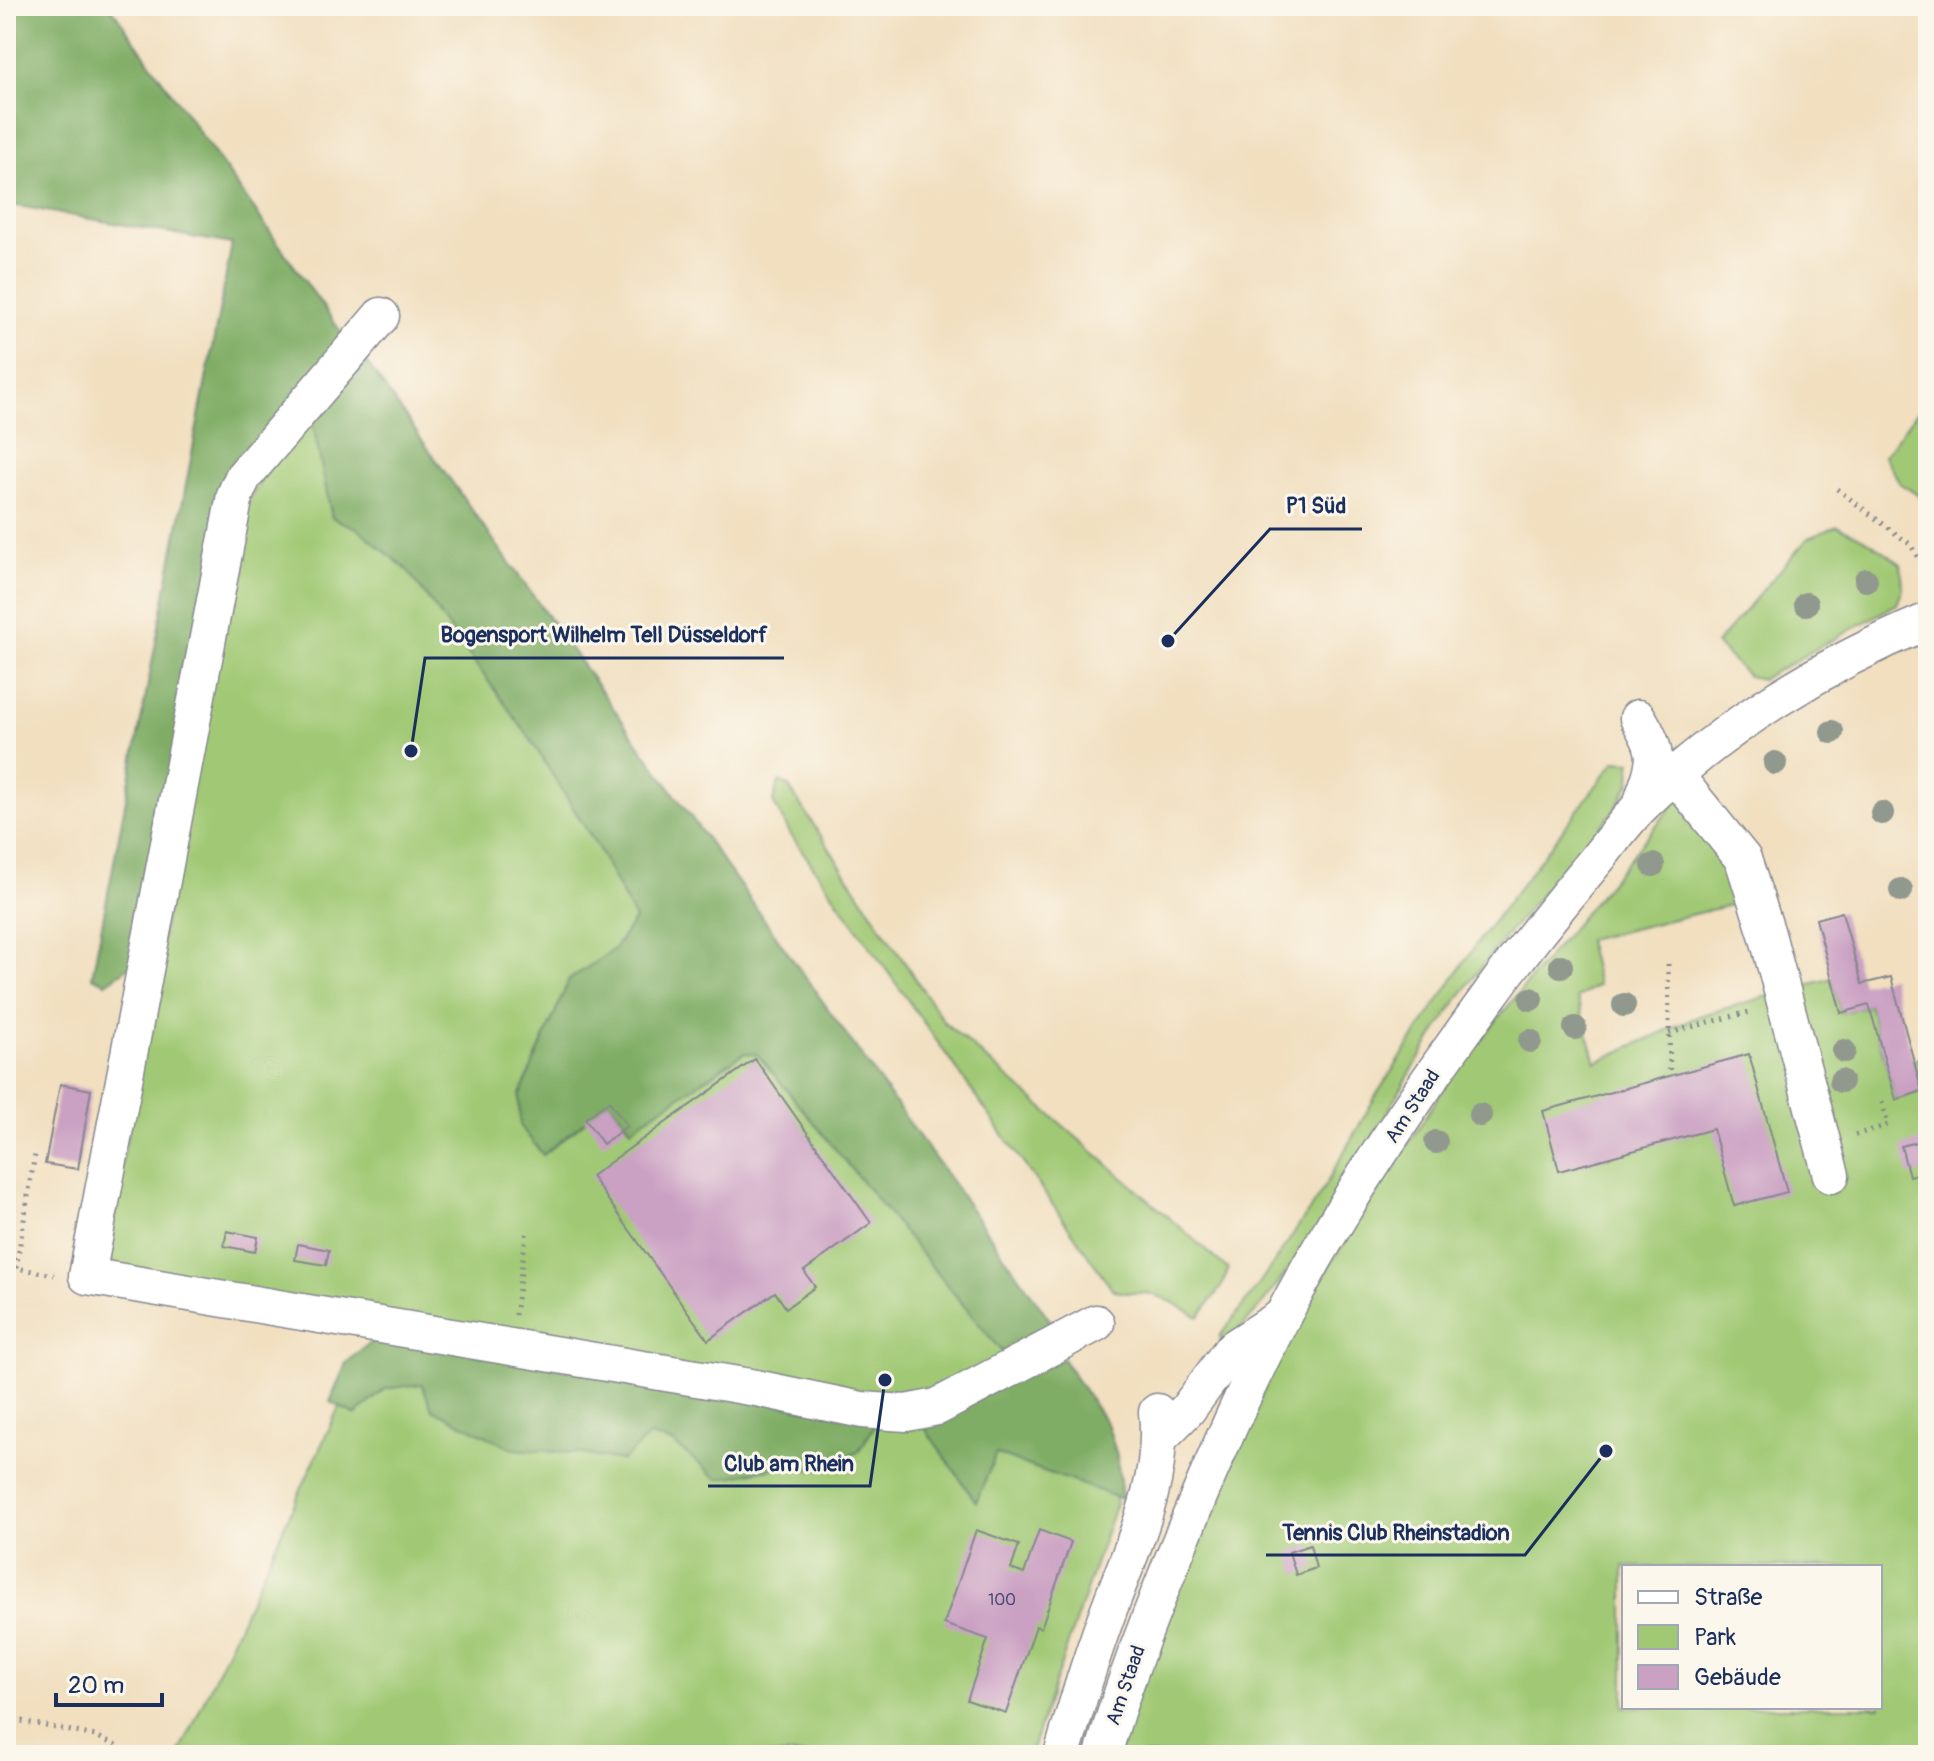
<svg xmlns="http://www.w3.org/2000/svg" width="1934" height="1761" font-family="Pangolin,sans-serif">
<rect width="100%" height="100%" fill="#fbf7ec"/>
<filter id="ink" filterUnits="userSpaceOnUse"><feTurbulence type="fractalNoise" baseFrequency=".0125" numOctaves="2"/><feDisplacementMap in="SourceGraphic" scale="16" xChannelSelector="R" yChannelSelector="G"/><feConvolveMatrix kernelMatrix="1 2 1 2 8 2 1 2 1" color-interpolation-filters="sRGB"/></filter>
<filter id="wash" filterUnits="userSpaceOnUse"><feTurbulence type="fractalNoise" baseFrequency=".006" numOctaves="4" result="noise"/><feDisplacementMap in="SourceGraphic" scale="32" xChannelSelector="R" yChannelSelector="G"/><feGaussianBlur stdDeviation="1.8" result="paint"/><feColorMatrix in="noise" values="0 0 0 0 0 0 0 0 0 0 0 0 0 0 0 0 0 1.4 0 .05"/><feComposite in="paint" operator="in"/></filter>
<g filter="url(#wash)">
<rect width="100%" height="100%" fill="#f1dfc0"/>
<path fill="#a1c974" stroke="#5e7c69" stroke-width="2" fill-rule="evenodd" d="M1928,398V502L1900,483L1884,456Z
M309,405L1113,1468L1116,1503L1030,1755H179L361,1359L697,1390L117,1275L107,1250L236,520Z
M1837,526L1870,542L1901,564L1903,589L1897,604L1762,679L1748,676L1716,644L1808,538Z
M1615,761L1631,762L1630,783L1614,811C1556,878 1494,944 1445,1018C1385,1108 1338,1209 1270,1294C1257,1312 1241,1328 1227,1344L1219,1337L1260,1283L1319,1196L1377,1094L1474,947Z
M779,781L788,786L944,1022L1228,1269L1223,1284L1199,1317C1182,1309 1170,1298 1151,1294C1137,1291 1129,1296 1113,1290L791,835L773,802Z
M1682,794L1737,863L1747,901L1587,940L1598,985L1577,998L1596,1062L1699,1016L1832,978L1841,1013L1869,1005L1896,1099L1922,1091L1913,1060L1928,1056V1755H1119L1155,1637L1295,1319L1455,1071ZM1624,1567H1880V1707H1624Z"/>
<path fill="#80ad66" stroke="#4e6e62" stroke-width="2" d="M6,6H110L348,342L237,477L135,963L106,983L92,977L232,244L6,204Z
M357,349L1060,1334L1002,1352L758,1055L744,1053L631,1129L609,1102L543,1155L520,1126L519,1097L569,980L614,949L635,919L598,848L529,737L407,570L357,528L332,518L309,405Z
M375,1338L878,1421L858,1452L817,1470L780,1467L718,1479L673,1443L649,1436L622,1461L576,1453L513,1449L432,1409L422,1384L385,1389L356,1415L330,1402L346,1363Z
M1063,1359L1108,1426L1117,1456L1122,1499L996,1454L976,1502L920,1421Z"/>
<g id="blocks">
<path fill="#caa0c3" d="M1842,912L1862,984L1891,977L1922,1091L1896,1100L1869,1005L1841,1013L1816,919Z
M1749,1054L1787,1192L1734,1206L1713,1129L1559,1171L1543,1111Z
M755,1059L871,1223L804,1271L815,1287L786,1308L775,1292L708,1340L591,1176Z
M60,1084L91,1090L78,1169L45,1164Z
M609,1101L627,1126L603,1144L585,1119Z
M1928,1139V1171L1909,1176L1901,1146Z
M227,1231L258,1237L255,1252L224,1246Z
M298,1244L329,1250L326,1265L295,1260Z
M976,1530L1019,1545L1011,1569L1024,1574L1039,1530L1071,1542L1041,1628L1036,1626L1006,1713L967,1700L988,1639L944,1624Z
M1310,1545L1316,1568L1296,1575L1289,1552Z"/>
</g>
</g>
<g filter="url(#ink)">
<use href="#blocks" fill-opacity="0" stroke="#86878f" stroke-width="2"/>
<g fill="none" stroke-linecap="round" stroke-linejoin="round">
<g stroke="#86878f" stroke-width="39">
<path id="minor" d="M381,316L243,477L235,495L87,1276L756,1388L862,1410L906,1413L937,1407L1096,1323
M1638,718C1663,758 1654,763 1641,805
M1675,775L1743,859L1767,934L1831,1175
M1160,1437L1187,1410L1232,1349L1283,1316
M1062,1755C1075,1710 1089,1664 1105,1620C1129,1552 1165,1486 1157,1412
M1103,1755C1121,1690 1146,1627 1171,1564C1216,1453 1265,1340 1327,1237C1376,1154 1432,1074 1489,996C1521,951 1557,908 1592,865C1609,845 1624,822 1643,804C1724,725 1825,664 1928,621"/>
</g>
<path stroke="#86878f" stroke-width="5" stroke-dasharray="2 6" stroke-linecap="butt" d="M1837,489L1911,545L1928,577
M1668,964L1670,1076
M1669,1033L1753,1011
M1855,1135L1888,1125L1882,1102
M6,1266L54,1275
M16,1268L35,1154
M515,1315L527,1229
M6,1718L96,1736L119,1747L121,1755"/>
<use href="#minor" stroke="#fff" stroke-width="36"/>
</g>
<g fill="#91988e">
<circle cx="1866" cy="580" r="12"/>
<circle cx="1806" cy="604" r="12"/>
<circle cx="1832" cy="732" r="12"/>
<circle cx="1775" cy="763" r="12"/>
<circle cx="1882" cy="813" r="12"/>
<circle cx="1653" cy="865" r="12"/>
<circle cx="1901" cy="890" r="12"/>
<circle cx="1561" cy="966" r="12"/>
<circle cx="1531" cy="999" r="12"/>
<circle cx="1624" cy="1005" r="12"/>
<circle cx="1575" cy="1028" r="12"/>
<circle cx="1530" cy="1041" r="12"/>
<circle cx="1844" cy="1051" r="12"/>
<circle cx="1841" cy="1081" r="12"/>
<circle cx="1480" cy="1115" r="12"/>
<circle cx="1436" cy="1142" r="12"/>
</g>
</g>
<g text-anchor="middle" stroke-width="6" stroke-linejoin="round" paint-order="stroke">
<g font-size="16" fill="#474b77">
<text x="1002" y="1605">100</text>
</g>
<g font-size="20" fill="#1b2f5e" stroke="#fbf7ec">
<text transform="translate(1412 1106) rotate(-57)" y="7">Am Staad</text>
<text transform="translate(1125 1685) rotate(-71)" y="7">Am Staad</text>
</g>
</g>
<path fill="none" stroke="#1b2f5e" stroke-width="3" d="M1168 641L1270 529H1362M411 751L425 658H784M885 1380L870 1486H708M1606 1451L1525 1555H1266"/>
<g fill="#1b2f5e" stroke="#fbf7ec" stroke-width="3">
<circle cx="1168" cy="641" r="8"/>
<circle cx="411" cy="751" r="8"/>
<circle cx="885" cy="1380" r="8"/>
<circle cx="1606" cy="1451" r="8"/>
</g>
<g font-size="22" text-anchor="middle" font-weight="bold" fill="#1b2f5e" stroke="#fbf7ec" stroke-width="6" stroke-linejoin="round" paint-order="stroke">
<text x="1316" y="513">P1 Süd</text>
<text x="604" y="642">Bogensport Wilhelm Tell Düsseldorf</text>
<text x="789" y="1471">Club am Rhein</text>
<text x="1396" y="1540">Tennis Club Rheinstadion</text>
</g>
<rect width="1934" height="1761" fill="none" stroke="#fbf7ec" stroke-width="32"/>
<rect x="1622" y="1565" width="260" height="144" fill="#fbf7ec" stroke="#a1a7b3" stroke-width="2"/>
<rect x="1638" y="1591" width="40" height="12" fill="#ffffff" stroke="#a1a7b3" stroke-width="2"/>
<text x="1694" y="1605" font-size="24" fill="#1b2f5e">Straße</text>
<rect x="1638" y="1625" width="40" height="24" fill="#a1c974" stroke="#a1a7b3" stroke-width="2"/>
<text x="1694" y="1645" font-size="24" fill="#1b2f5e">Park</text>
<rect x="1638" y="1665" width="40" height="24" fill="#caa0c3" stroke="#a1a7b3" stroke-width="2"/>
<text x="1694" y="1685" font-size="24" fill="#1b2f5e">Gebäude</text>
<path d="M56 1693v12h106v-12" fill="none" stroke="#1b2f5e" stroke-width="4"/>
<text x="68" y="1693" font-size="24" fill="#1b2f5e" stroke="#fbf7ec" stroke-width="6" paint-order="stroke">20 m</text>
</svg>
